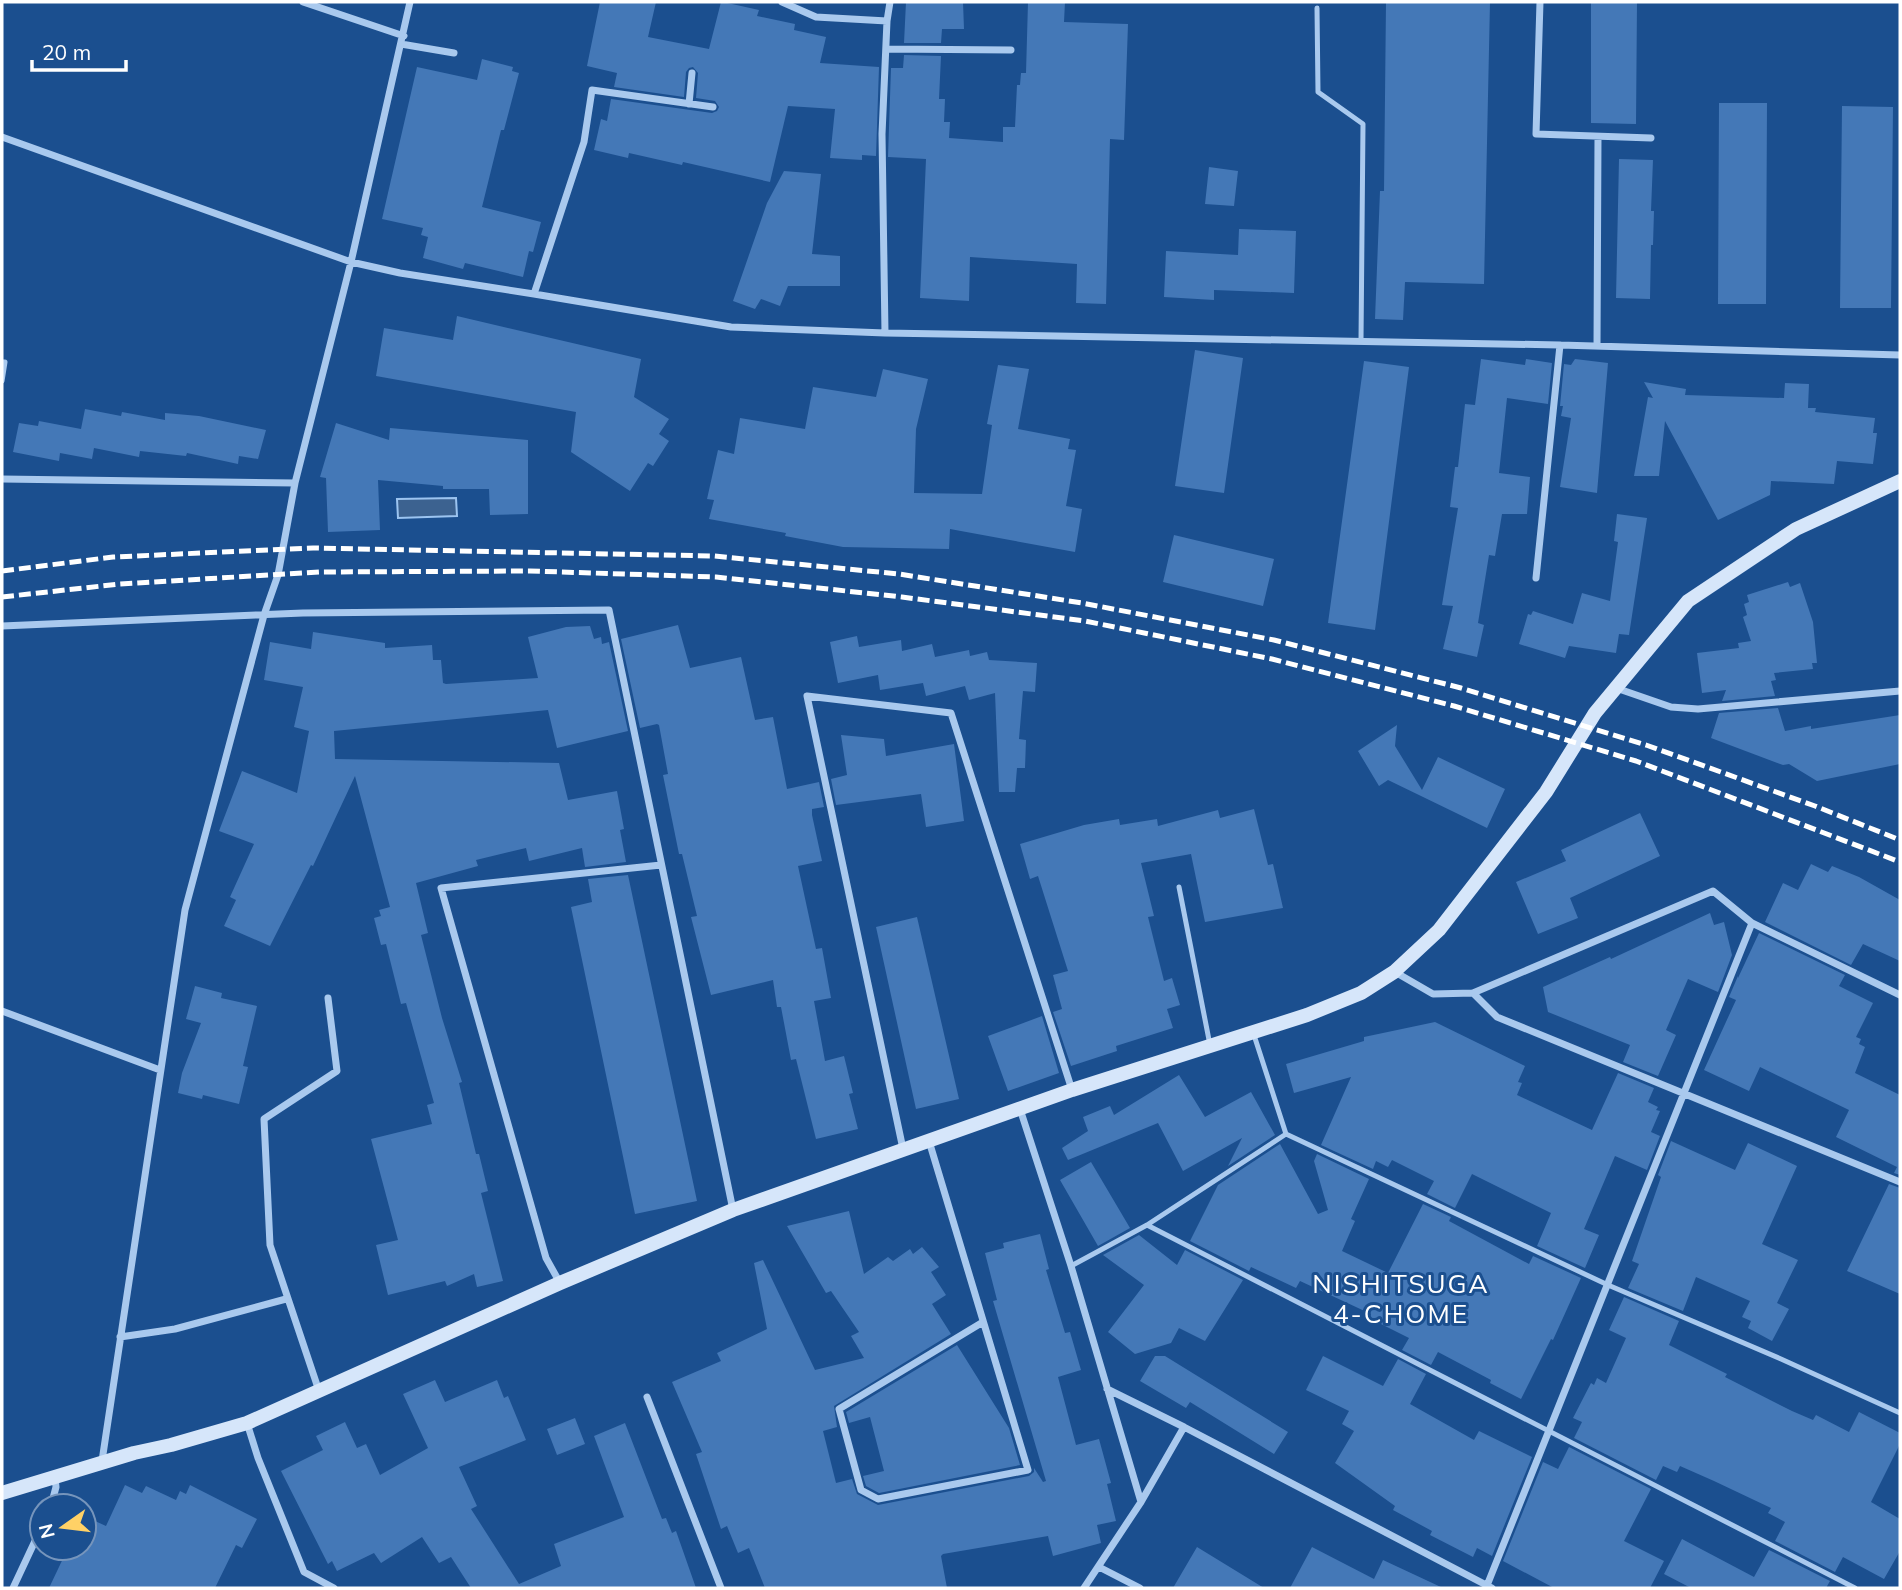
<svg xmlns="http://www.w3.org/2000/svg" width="1902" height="1590" font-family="Mulish,sans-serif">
<rect width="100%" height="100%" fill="#1b4f8f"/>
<path fill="#3c6290" stroke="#9cc4f0" stroke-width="2" d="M456,498L457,516L398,518L397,499Z"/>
<path fill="#4478b7" d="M600,2H656L648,37L709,49L721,2H723L759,10L757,16L795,24L794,30L826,37L820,63L879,67L876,156L862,155V160L830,158L835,109L788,106L770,182L683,162L682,165L629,153L628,158L594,150L601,119L607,121L611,99L712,113L717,111L719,107L715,101L696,98L698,73L693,67L689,68L686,72L684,97L614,87L617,73L587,66Z
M906,2H963L964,29H942L941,43H904Z
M1028,2H1065L1064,22L1128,24L1124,140L1110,139L1106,304L1076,303L1077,264L970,257L969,301L920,298L926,159L888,157L891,68H903L904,55L941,56L939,99H945L944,122H950L949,138L1003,142V127H1015L1017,85H1020L1021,73H1026Z
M1386,2H1490L1484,284L1405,282L1403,320L1375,319L1380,191H1384Z
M1591,2H1637L1636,124L1591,123Z
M482,59L513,67L512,71L519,73L504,130H501L482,207L541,222L533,252L529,251L523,277L465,263L463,269L423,258L428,237L421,235L423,228L382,219L417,67L477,80Z
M1719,103H1767L1766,304H1718Z
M1842,106L1893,107L1891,308H1840Z
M1619,159L1653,160L1651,211H1654L1653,245H1651L1650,299L1616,298Z
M1209,167L1238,171L1234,206L1205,204Z
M784,171L821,174L812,254L840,256V286H788L780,306L761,299L755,309L733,301L767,203Z
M1239,229L1296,231L1294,293L1214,290V300L1164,297L1166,251L1238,255Z
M457,316L641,359L634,397L669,419L659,434L669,441L653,466L648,463L630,491L571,452L576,412L376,376L384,328L453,340Z
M1195,350L1243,358L1224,493L1175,486Z
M1481,359L1525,365L1526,359L1552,363L1548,404L1507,398L1499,473L1530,477L1527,514H1502L1495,556L1489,555L1478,623L1484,625L1477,657L1443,649L1453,606L1442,605L1458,508L1450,507L1455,467H1458L1465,404L1475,405Z
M1575,359L1608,363L1597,493L1560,487L1571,418L1561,416L1563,406H1560L1564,364L1571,365Z
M1364,361L1409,367L1375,630L1328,623Z
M998,365L1029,369L1018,429L1070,439L1068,449L1076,450L1066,506L1082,509L1075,552L950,529L949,549L843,547L785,536L786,533L709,519L714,500L707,499L718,450L734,454L740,418L805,429L813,387L876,397L883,369L928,379L916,429L914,493L982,494L992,425L987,424Z
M1644,382L1686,389L1685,395L1784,398L1785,383L1809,384L1808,408H1816L1815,412L1875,418L1873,433H1877L1873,464L1837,461L1834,484L1771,481L1770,495L1718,520L1665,421L1659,476H1634L1648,397L1653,398Z
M85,409L121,416L122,412L165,420V413L199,416L266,430L258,459L239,456L238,464L187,453L186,456L140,451L139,457L94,448L92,459L60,453L59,461L13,452L19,423L38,426L39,421L81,429Z
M336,423L389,440L390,428L528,440V514L490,515L489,489H443V486L378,480L380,530L328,532L326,478L320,477Z
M1617,514L1647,518L1629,635L1619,634L1616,653L1569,646L1565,658L1519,644L1528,614L1531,615L1533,611L1573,624L1582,593L1610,601L1618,542L1614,541Z
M1174,535L1274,559L1263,606L1163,582Z
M1788,582L1790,587L1800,583L1813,622L1817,663H1812L1813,669L1774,673L1776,680L1771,681L1775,696L1722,701L1726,690L1702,693L1697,653L1739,648L1738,643L1751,641L1743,617L1747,615L1744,604L1749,602L1747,595Z
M678,625L690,668L741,657L755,720L773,717L787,789L819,782L824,807L812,809V815L822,861L798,866L816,949L822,948L831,998L814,1001L825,1061L844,1056L853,1093L849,1094L858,1129L816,1139L796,1059L791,1060L781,1007H777L773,980L711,995L691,917L697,916L682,854H679L663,775L668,774L659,725L657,724L640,728L621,639Z
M590,626L594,639L601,637L602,644L609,642L628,731L557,748L548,710L334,731L335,759L559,763L568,800L617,791L624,829L620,830L626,862L585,867L582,848L529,861L526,848L476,860L478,866L416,883L428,933L421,935L442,1018L462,1082L459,1083L476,1154H479L488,1191L481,1193L503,1281L477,1287L474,1274L447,1286L445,1281L388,1295L376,1245L398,1240L371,1139L432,1124L427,1105L434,1103L406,1003L401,1004L386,944L381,945L374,918L381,916L379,910L390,907L355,776L313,866L311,865L270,946L224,926L236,900L230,897L254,844L219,831L242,771L297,793L309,731L294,727L303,687L264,680L270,642L311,649L313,632L385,643V648L432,645L433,660H441L443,683L446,684L538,678L528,637L566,627Z
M857,636L859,647L901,640L902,651L932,644L935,657L969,650L970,656L987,652L989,660L1037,663L1035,692L1023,691L1019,739L1026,740L1025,768H1017L1015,792H999L995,693L969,700L965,686L926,696L923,683L880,690L878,675L838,683L830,642Z
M1778,708L1785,731L1811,726V729L1900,715V764L1817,781L1789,764L1783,765L1711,738L1719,713Z
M1397,725L1395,746L1422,790L1438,757L1505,789L1487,828L1388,780L1379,786L1358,751Z
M841,735L884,739L886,756L954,744L964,821L926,827L921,794L836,805L831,779L847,775Z
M1254,809L1268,865L1273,864L1283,908L1205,922L1191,854L1141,863L1154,916L1148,917L1164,981L1172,978L1180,1005L1167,1009L1173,1028L1116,1046L1117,1051L1071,1066L1053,1012L1062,1009L1053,975L1068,971L1038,876L1030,879L1020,844L1084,825L1119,819L1120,825L1157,819L1158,826L1218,810L1220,818Z
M1640,813L1660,856L1570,898L1578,918L1538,934L1516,882L1566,861L1561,850Z
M1811,864L1828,872L1832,866L1859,877L1900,900V961L1863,944L1851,965L1765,922L1783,883L1798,890Z
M628,875L697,1201L635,1214L571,907L592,902L588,879Z
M1710,913L1714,925L1724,922L1732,955L1718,992L1688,979L1666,1030L1676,1035L1658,1076L1623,1062L1630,1045L1548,1012L1543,987L1610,957L1611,959Z
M917,917L959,1099L916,1109L876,927Z
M1759,933L1845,975L1839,986L1873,1003L1856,1037L1861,1039L1859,1044L1865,1047L1855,1073L1900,1095V1175L1894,1173L1897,1167L1836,1137L1849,1110L1760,1067L1749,1091L1704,1070L1736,1000L1729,997L1738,976V978Z
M195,986L222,993L221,998L257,1006L243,1066L248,1067L239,1104L203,1095L202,1099L178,1093L182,1073L201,1023L186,1019Z
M1042,1016L1059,1073L1008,1091L988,1036Z
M1435,1022L1525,1066L1518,1082L1522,1083L1517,1095L1592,1130L1618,1073L1654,1088L1648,1102L1658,1107L1656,1110L1660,1111L1651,1132L1660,1136L1647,1170L1615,1156L1584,1229L1599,1235L1585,1268L1537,1246L1551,1213L1472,1174L1455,1208L1427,1194L1434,1181L1392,1160L1388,1167L1376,1161L1373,1169L1321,1145L1351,1077L1294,1093L1286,1064L1364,1041V1037Z
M1179,1075L1205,1117L1251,1092L1275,1135L1228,1166L1242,1138L1183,1171L1158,1123L1068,1160L1062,1148L1088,1131L1083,1117L1110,1106L1114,1115Z
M1671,1141L1735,1170L1748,1143L1797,1166L1762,1244L1798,1260L1777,1303L1789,1309L1772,1341L1748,1328L1751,1321L1742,1317L1750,1301L1696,1277L1683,1311L1628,1288L1639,1264L1632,1261L1661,1177L1658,1175Z
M1280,1144L1318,1214L1328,1210L1314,1161L1317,1154L1369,1179L1351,1219L1355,1221L1342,1251L1388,1273L1423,1204L1451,1217L1449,1221L1529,1264L1533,1256L1581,1278L1553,1340L1551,1339L1521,1399L1490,1383L1491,1380L1438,1352L1431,1365L1402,1350L1409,1338L1369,1318L1371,1314L1300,1281L1296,1288L1251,1267L1249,1271L1190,1241L1218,1185Z
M1091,1162L1130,1228L1098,1246L1060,1180Z
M1889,1184L1900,1188V1294L1847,1271Z
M849,1211L864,1274L888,1257L893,1261L910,1249L913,1254L922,1247L939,1267L931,1272L946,1295L932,1304L951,1334L834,1406L837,1427L823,1431L836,1483L852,1479L857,1494L878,1505L1029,1476L1034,1472V1468L1043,1482L1046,1481L993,1301L997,1300L985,1253L1004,1248L1003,1243L1040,1234L1049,1269L1046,1270L1065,1333L1070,1332L1081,1370L1058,1377L1076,1445L1099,1439L1111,1483L1107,1484L1116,1521L1097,1525L1101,1543L1053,1556L1048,1536L943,1554L941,1556L947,1588H765L749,1548L738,1553L727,1526L721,1529L696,1454L702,1452L672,1382L721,1361L717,1353L767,1329L754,1263L763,1260L815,1370L864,1358L851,1336L859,1332L831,1291L826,1293L787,1226Z
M1139,1235L1177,1265L1185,1250L1243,1280L1205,1341L1179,1328L1171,1343L1135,1354L1108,1332L1144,1285L1103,1255Z
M1624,1297L1679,1321L1669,1345L1727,1374L1725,1377L1792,1411L1813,1420L1816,1415L1849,1432L1859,1412L1900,1433V1444L1871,1502L1900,1519V1551L1884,1579L1843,1557L1835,1572L1775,1541L1785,1522L1768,1513L1771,1508L1714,1481L1680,1466L1677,1472L1663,1466L1656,1480L1574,1438L1582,1422L1573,1418L1591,1383L1594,1385L1597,1378L1606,1383L1626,1338L1609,1330Z
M957,1345L1009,1428L1020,1465L879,1493L866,1486L863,1476L884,1471L870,1417L849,1423L846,1412Z
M1155,1356H1165L1288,1432L1274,1454L1190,1402L1186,1408L1140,1381Z
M1323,1356L1383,1386L1398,1359L1426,1374L1410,1404L1474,1440L1479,1431L1532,1457L1492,1556L1477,1548L1473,1557L1430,1535L1432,1531L1393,1510L1395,1506L1335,1463L1354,1431L1342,1424L1349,1411L1306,1390Z
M435,1380L445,1402L497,1380L504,1398L508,1396L526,1440L459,1467L477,1506L471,1509L519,1584L561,1566L554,1544L624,1517L594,1436L625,1423L662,1519L666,1518L672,1533L676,1531L696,1588H471L451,1557L439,1563L422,1537L381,1563L374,1553L337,1571L332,1561L328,1564L281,1471L323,1450L316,1436L345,1422L357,1448L366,1444L380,1475L428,1448L403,1394Z
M575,1418L585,1444L557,1455L547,1429Z
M1569,1447L1651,1489L1624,1541L1664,1561L1650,1588H1554L1503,1561L1543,1462L1558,1469Z
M125,1485L142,1493L146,1486L176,1500L180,1491L186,1494L190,1485L257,1519L242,1548L236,1545L215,1588H49L68,1548H84V1516L106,1526Z
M1682,1539L1754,1577L1769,1550L1830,1581L1826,1588H1691L1664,1574Z
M1197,1547L1264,1588H1173Z
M1312,1547L1374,1579L1383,1560L1443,1588H1290Z"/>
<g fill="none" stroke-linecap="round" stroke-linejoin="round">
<path stroke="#a9c9ee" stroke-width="5" d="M1317,8L1318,92L1363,124L1361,341
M2,362H5L2,381
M1179,887L1210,1045
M1253,1032L1286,1134L1608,1285L1781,1359L1900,1413
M1147,1225L1855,1588
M1071,1266L1147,1225L1286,1134"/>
<path stroke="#a9c9ee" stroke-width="7" d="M303,2L404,36
M782,2L816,17L887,21
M1540,2L1536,134L1651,138
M401,44L454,53
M886,49L1011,50
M689,104L692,73
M713,107L592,90L584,142L534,294L731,327L885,333L1560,345L1900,355
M2,137L351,262L400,273L534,294
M885,333L882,134L887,21L890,2
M1597,346L1598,137
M2,479L295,483
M1536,578L1560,345
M2,626L303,613L609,610L733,1210
M1616,688L1671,707L1698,709L1900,691
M1752,923L1900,995
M1395,972L1433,994L1473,993L1713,891L1752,923L1486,1588
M1473,993L1497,1017L1900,1182
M2,1011L160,1070
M1020,1109L1071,1266L1141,1502
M929,1141L1028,1470L878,1499L861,1490L839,1409L983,1322
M903,1149L807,696L951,713L1072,1090
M560,1283L546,1258L441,888L661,865
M120,1337L175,1329L286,1299
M1107,1389L1184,1427
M319,1391L270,1245L264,1119L337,1071L328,998
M647,1397L721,1588
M247,1423L258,1458L304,1572L334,1588
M102,1461L185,910L264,615L278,575L295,483L351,262L410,2
M51,1506L56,1487L55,1477
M1099,1567L1140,1588
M13,1588L42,1526
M1084,1588L1141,1502L1184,1427L1492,1588"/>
<path stroke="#d6e6fa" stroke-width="14" d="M2,1493L134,1453L171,1445L247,1423L560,1283L733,1210L1072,1090L1307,1015L1361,993L1394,972L1439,930L1546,792L1595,713L1688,601L1796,529L1900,481"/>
<path stroke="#fff" stroke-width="5" stroke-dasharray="12 5" stroke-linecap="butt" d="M2,571L113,557L313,548L714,556L899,574L1082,603L1274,640L1461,688L1646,745L1815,806L1900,840
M2,597L120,584L319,572L530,571L716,577L902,597L1085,621L1272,659L1454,706L1636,761L1900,862"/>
</g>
<g text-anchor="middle" stroke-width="6" stroke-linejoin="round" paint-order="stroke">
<g font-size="26" letter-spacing="2" fill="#fff" stroke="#1b4f8f">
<text x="1401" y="1293">NISHITSUGA<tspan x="1401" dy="30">4-CHOME</tspan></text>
</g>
</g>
<rect width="1902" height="1590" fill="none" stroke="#ffffff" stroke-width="7"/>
<g transform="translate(63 1527) rotate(256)"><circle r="33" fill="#1b4f8f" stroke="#7695bc" stroke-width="2"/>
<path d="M0-5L12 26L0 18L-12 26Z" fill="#ffd166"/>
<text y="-10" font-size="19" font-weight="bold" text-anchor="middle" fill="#ffffff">N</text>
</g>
<path d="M32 60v10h94v-10" fill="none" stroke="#ffffff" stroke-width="3.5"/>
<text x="42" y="60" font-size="21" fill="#ffffff" stroke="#1b4f8f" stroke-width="5" paint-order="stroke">20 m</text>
</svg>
